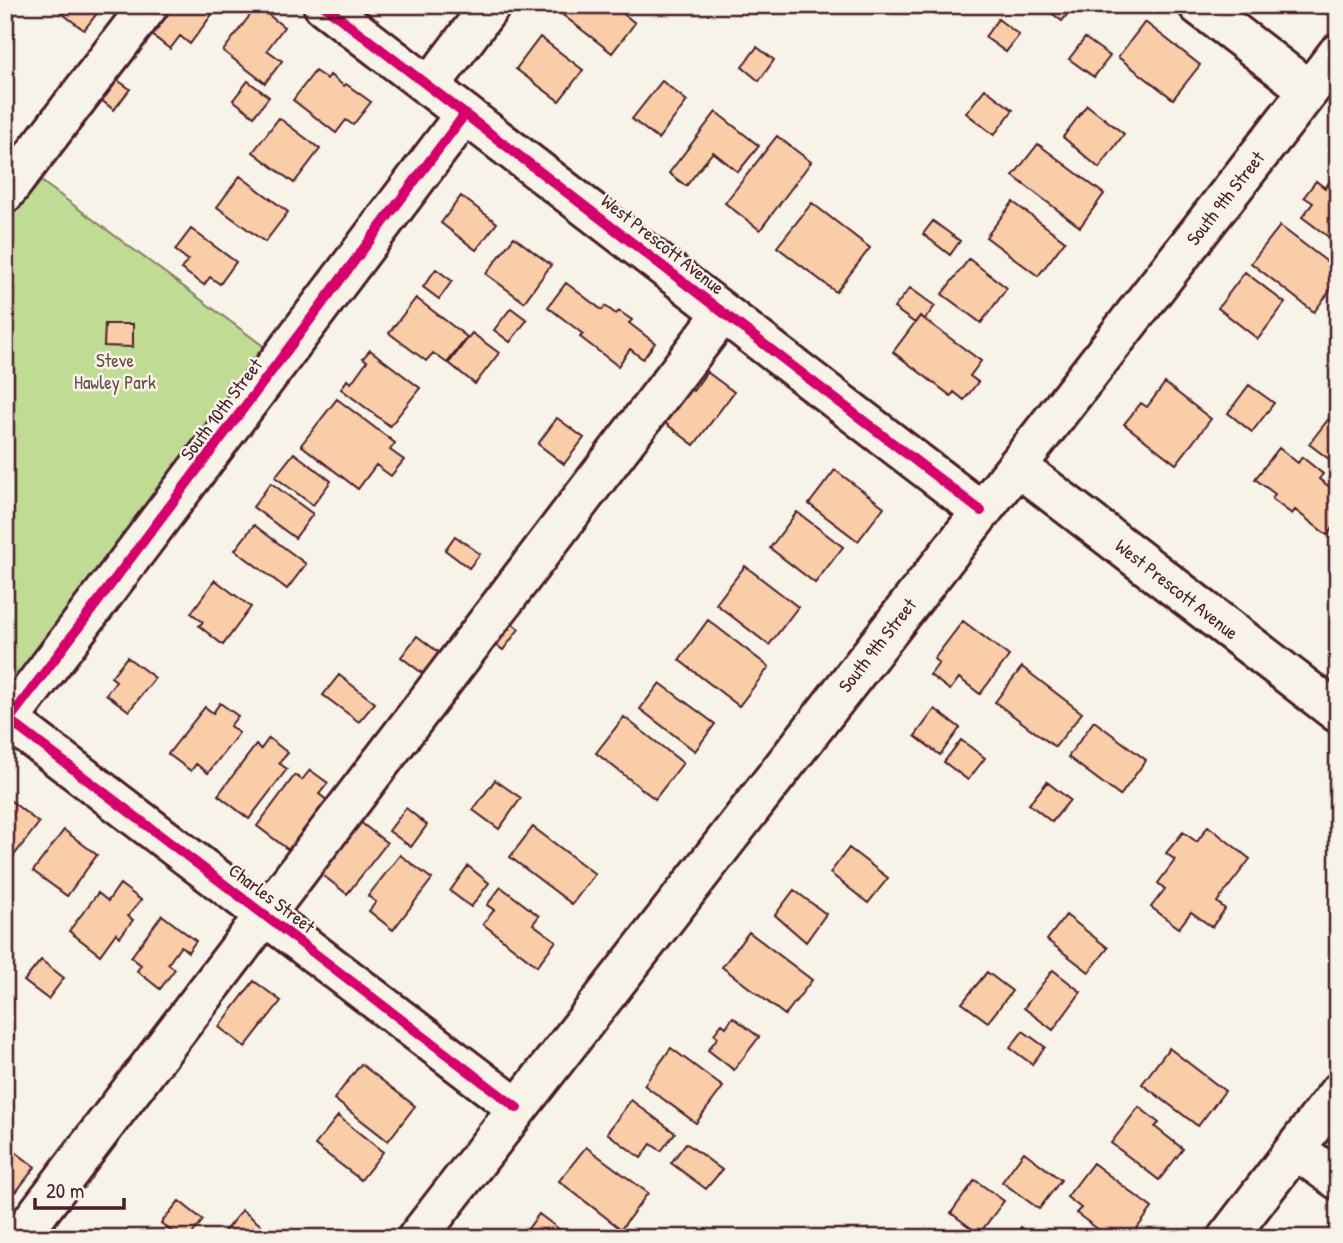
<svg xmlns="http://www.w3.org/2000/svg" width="1343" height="1243" font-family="'Patrick Hand',sans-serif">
<rect width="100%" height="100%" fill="#f7f3e8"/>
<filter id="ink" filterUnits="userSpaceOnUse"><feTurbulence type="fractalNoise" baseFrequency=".0143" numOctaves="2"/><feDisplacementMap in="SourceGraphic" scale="14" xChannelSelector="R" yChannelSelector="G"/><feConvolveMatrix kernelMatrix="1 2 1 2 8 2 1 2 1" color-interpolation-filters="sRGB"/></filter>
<g filter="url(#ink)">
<path fill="#c0dc94" stroke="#857e60" stroke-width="2" d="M29,172L266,348L25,676L5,682V204Z"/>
<path fill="#facda9" stroke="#4a1f2b" stroke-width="2" d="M51,5H99L102,7L84,30Z
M161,5H210L216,9L190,44L180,36L170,49L143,28Z
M557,5H612L635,23L612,53L555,9Z
M1041,5H1074L1062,21Z
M257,6L284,27L267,50L282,61L265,83L223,51Z
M998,19L1019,35L1006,52L985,37Z
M1145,22L1200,65L1173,99L1118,57Z
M540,37L583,70L559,101L516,69Z
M1085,38L1110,56L1094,77L1069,59Z
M757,47L774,60L759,81L742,67Z
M315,71L327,79L330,75L344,86L346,84L371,102L353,125L346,120L336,133L293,100Z
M106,72L130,89L114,110L91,92Z
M248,81L269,97L254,116L233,100Z
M662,81L687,101L658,139L632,119Z
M985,89L1013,110L994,135L966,113Z
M1087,105L1124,134L1099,168L1063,137Z
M716,112L759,146L738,172L713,152L686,186L669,173Z
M279,118L320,149L294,183L253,152Z
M777,136L811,162L760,230L725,203Z
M1038,144L1104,194L1080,227L1013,176Z
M240,176L288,212L265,242L217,207Z
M1334,176L1338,178V244L1302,217L1313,203L1304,197L1316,181L1325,188Z
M461,196L497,223L476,250L441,223Z
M1013,202L1065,241L1038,276L986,237Z
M812,203L870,248L836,292L777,247Z
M933,221L960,241L950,255L923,234Z
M1280,226L1338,270V280L1314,312L1251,263Z
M191,229L236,262L220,284L210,277L204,285L181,269L188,260L175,250Z
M514,237L551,265L524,302L486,274Z
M969,259L1007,288L981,323L942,294Z
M436,269L452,281L439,299L423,287Z
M1245,272L1285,303L1258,339L1218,308Z
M566,283L602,310L605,306L616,314L619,311L632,320L629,323L655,343L643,359L630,349L618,366L580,337L583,334L548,307Z
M910,288L935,306L925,319L920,316L915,323L894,308Z
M416,298L467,337L447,363L433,353L426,361L389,333Z
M511,308L527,320L510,342L494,330Z
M920,316L981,361L970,376L978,382L964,400L954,392L951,396L893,352Z
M105,324H133V347L104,346Z
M472,333L499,353L475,384L449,363Z
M370,350L420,388L390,426L341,389L347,380L351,383L367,361L363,358Z
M707,372L734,392L694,445L661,420L687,386L693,391Z
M1165,383L1211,419L1176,464L1124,424L1141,403L1147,407Z
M1249,385L1274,403L1252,432L1228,413Z
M337,399L395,443L390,450L404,460L391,476L376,465L358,489L301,445Z
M1338,407V466L1309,444Z
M557,418L584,438L564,464L538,444Z
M1279,448L1298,463L1302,457L1323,474L1319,479L1338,493V521L1327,535L1295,510L1292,514L1272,499L1275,494L1255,479Z
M294,453L331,481L313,505L275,477Z
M835,470L884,507L858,541L809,504Z
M271,483L313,514L295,538L253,507Z
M797,512L843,547L815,583L770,548Z
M254,525L306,564L287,589L235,550Z
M455,536L480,554L469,568L445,550Z
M745,566L798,607L769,645L716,604Z
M215,580L251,607L223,645L199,626L203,622L191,613Z
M504,617L519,629L503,650L487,638Z
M708,620L769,667L739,706L679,660Z
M963,621L1009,656L980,694L959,678L950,690L930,675L939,663L934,659Z
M417,636L442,655L426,676L401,657Z
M127,657L155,678L129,711L106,694L116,681L111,677Z
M1022,667L1082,713L1055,747L995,702Z
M339,675L375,703L359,722L323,695Z
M660,683L715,724L695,751L640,709Z
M220,703L238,716L230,726L239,733L208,773L196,764L191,771L168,754L205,707L213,713Z
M935,709L960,728L940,755L915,736Z
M624,717L683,763L655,799L596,753Z
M1094,721L1146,760L1120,796L1068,757Z
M269,738L288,753L279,763L287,769L249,819L218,795L256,745L261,749Z
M961,740L985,758L968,780L944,762Z
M310,770L328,783L319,794L328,801L290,851L257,826L295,775L302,780Z
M495,780L521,798L499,829L473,810Z
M1047,782L1070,800L1052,822L1029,804Z
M6,797L39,823L5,867V799Z
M406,808L427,825L411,847L389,831Z
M355,818L387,843L347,894L315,869Z
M1208,826L1250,859L1217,902L1225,909L1212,927L1191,912L1179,928L1151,907L1165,889L1158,883L1175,860L1166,853L1183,832L1197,842Z
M533,827L595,874L572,904L510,857Z
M64,830L97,855L67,896L33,871Z
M849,848L888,878L868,903L830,873Z
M400,855L432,879L393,930L369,911L376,902L368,896Z
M468,866L489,883L471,907L450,891Z
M120,884L141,900L128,916L133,920L120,937L116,933L100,955L69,931L98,893L108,901Z
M501,887L539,916L533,924L556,941L537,966L483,924L494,910L487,905Z
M794,890L826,914L806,942L775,915Z
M162,915L196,941L188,952L181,946L168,964L175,969L160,989L137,971L141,965L131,957Z
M1066,915L1108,948L1089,972L1047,940Z
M749,932L812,980L785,1015L722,967Z
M41,960L64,978L48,999L24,981Z
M1053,970L1081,992L1053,1030L1024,1008Z
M987,972L1012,991L988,1022L962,1003Z
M254,981L281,1001L245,1047L219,1027Z
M733,1017L759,1037L734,1070L708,1050L718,1037L714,1034L722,1024L726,1027Z
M1023,1031L1045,1047L1032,1064L1010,1048Z
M671,1048L723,1087L696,1123L644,1085Z
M1169,1048L1225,1091L1198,1126L1142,1084Z
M361,1064L415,1106L388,1141L334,1099Z
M631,1100L675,1133L661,1151L651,1144L641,1158L607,1133Z
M1139,1107L1159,1123L1155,1127L1183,1149L1159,1180L1111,1143Z
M338,1116L383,1152L361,1180L315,1145Z
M686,1143L722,1170L706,1189L671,1163Z
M5,1144L35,1167L16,1192L5,1183Z
M586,1147L648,1193L621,1229L559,1181Z
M1024,1152L1061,1180L1039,1209L1002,1182Z
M1093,1163L1152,1208L1130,1238H1110L1076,1213L1081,1208L1067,1197Z
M975,1180L1004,1201L979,1234L951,1213Z
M179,1201L203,1220L189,1238H180L161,1223Z
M242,1210L277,1238H219Z
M539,1214L571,1238H521Z
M1021,1227L1035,1238H1013Z"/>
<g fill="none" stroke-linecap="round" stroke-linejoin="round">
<g stroke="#4a1f2b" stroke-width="44">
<path id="minor" d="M323,5L981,511
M1198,5L1309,90
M429,87L491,5
M5,193L149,5
M1017,466L1338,713
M5,717L517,1108
M5,725L465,114
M1295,1149L1338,1180
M19,1238L723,313
M1227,1238L1338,1093"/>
</g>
<g stroke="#4a1f2b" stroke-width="44">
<path id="major" d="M417,1238L1338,53"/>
</g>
<use href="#minor" stroke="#f7f3e8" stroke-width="38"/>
<use href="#major" stroke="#f7f3e8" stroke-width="38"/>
<g stroke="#f7f3e8" stroke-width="15">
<path id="cycleway" d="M323,5L981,511
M5,717L517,1108
M5,725L465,114"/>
</g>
<use href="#cycleway" stroke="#d6006c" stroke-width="10"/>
</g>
</g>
<g text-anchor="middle" stroke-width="5" stroke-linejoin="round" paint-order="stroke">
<g font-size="19" fill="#4a1f2b" stroke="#f7f3e8">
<text transform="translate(1225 198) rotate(-52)" y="7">South 9th Street</text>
<text transform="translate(663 244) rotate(38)" y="7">West Prescott Avenue</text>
<text transform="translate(221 409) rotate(-53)" y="7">South 10th Street</text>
<text transform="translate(1177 589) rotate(38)" y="7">West Prescott Avenue</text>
<text transform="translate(877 645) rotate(-52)" y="7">South 9th Street</text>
<text transform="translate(272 898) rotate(37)" y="7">Charles Street</text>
</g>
<g font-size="19" fill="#684e45" stroke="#f7f3e8">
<text x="115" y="367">Steve<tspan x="115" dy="22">Hawley Park</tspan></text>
</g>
</g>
<rect width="1343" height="1243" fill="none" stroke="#f7f3e8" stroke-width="28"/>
<rect x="14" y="14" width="1315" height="1215" fill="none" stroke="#4a1f2b" stroke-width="2.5" filter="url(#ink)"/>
<path d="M35 1198v10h89v-10" fill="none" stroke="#4a1f2b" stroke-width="3.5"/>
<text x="46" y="1198" font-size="21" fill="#4a1f2b" stroke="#f7f3e8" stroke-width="5" paint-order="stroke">20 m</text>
</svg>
